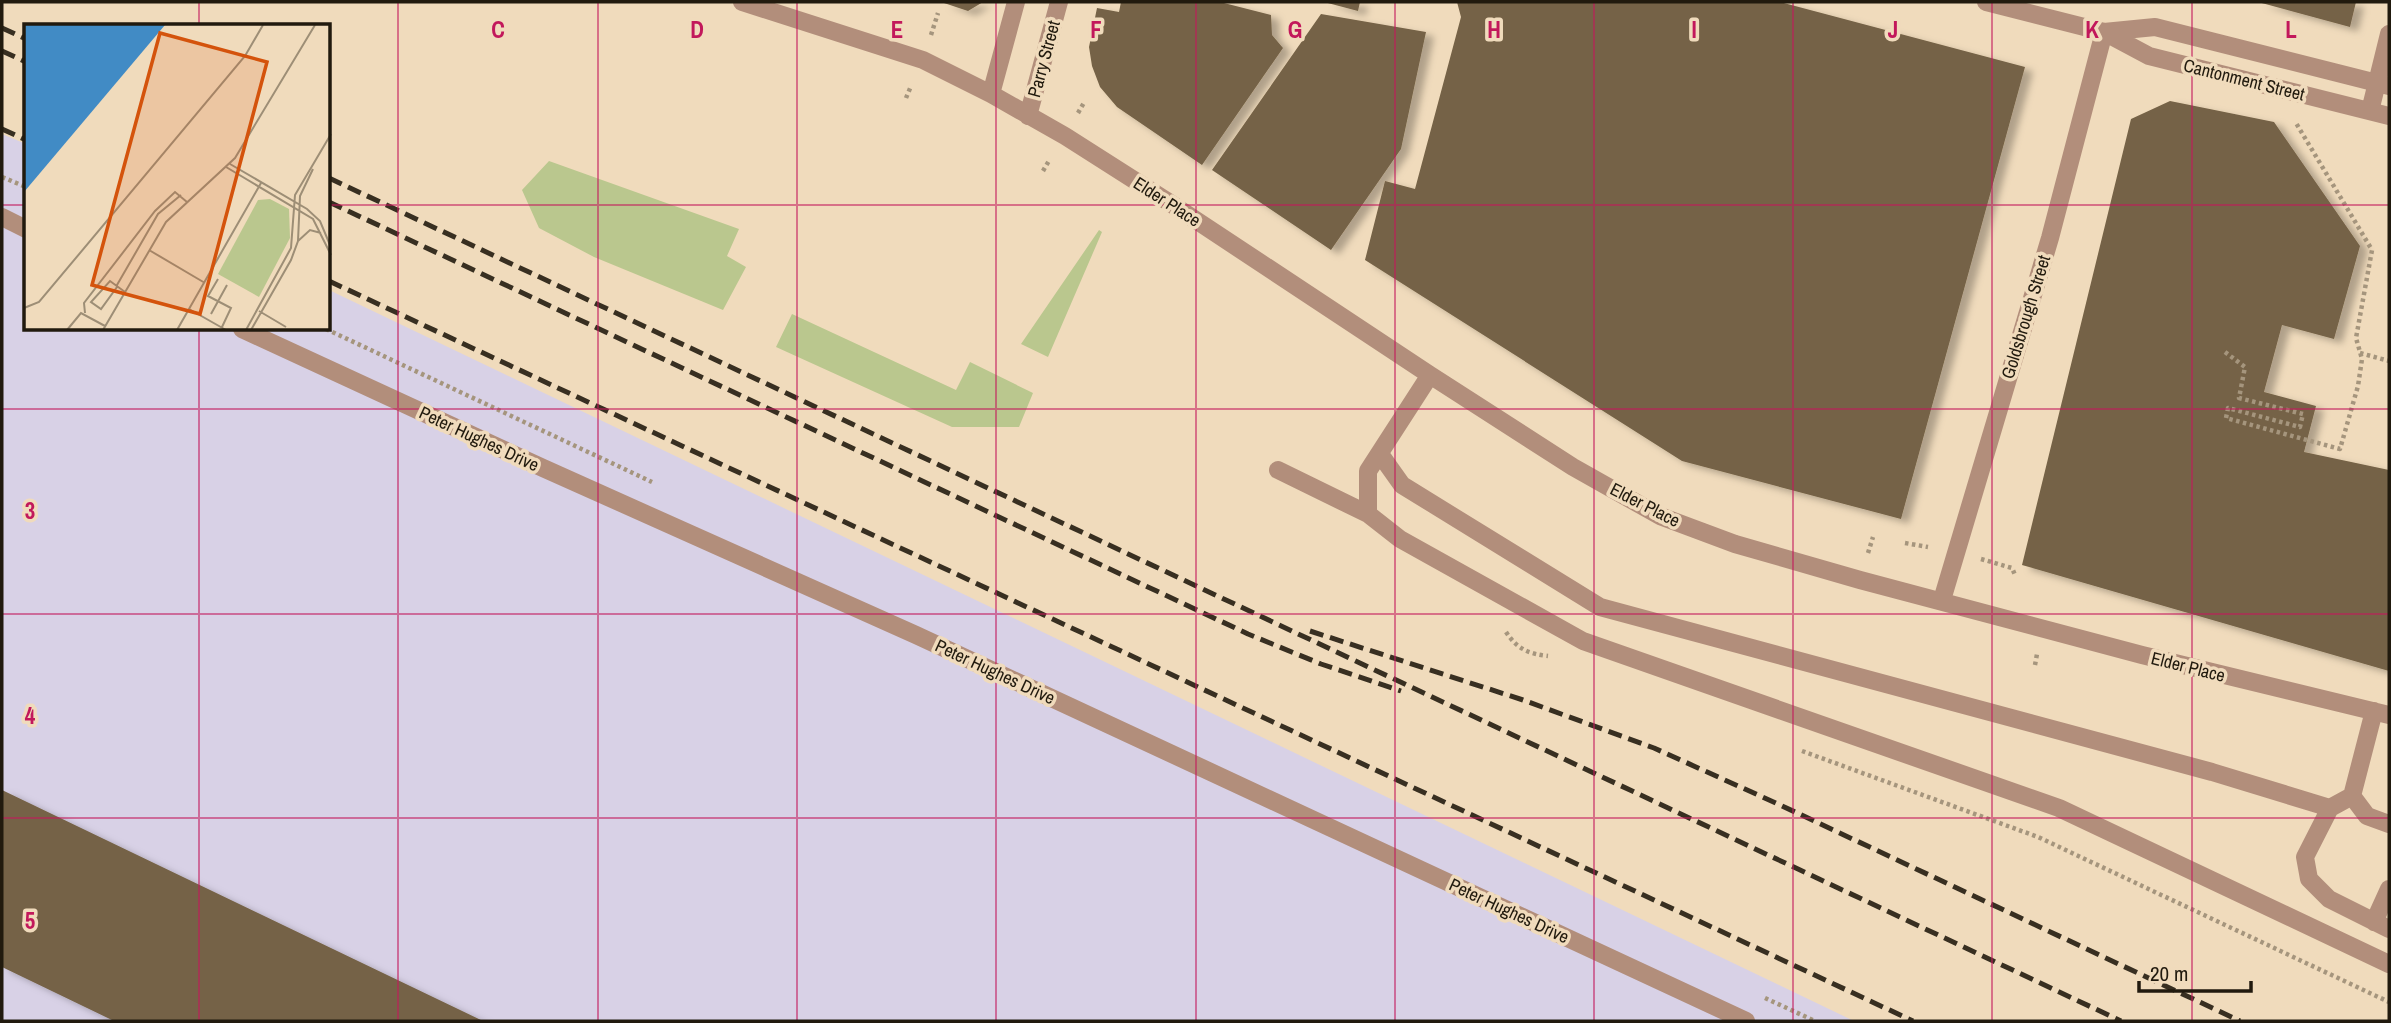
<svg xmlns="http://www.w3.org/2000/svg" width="2391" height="1023" font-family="'Archivo Narrow',sans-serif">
<defs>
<filter id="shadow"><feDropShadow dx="8" dy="4.5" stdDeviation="3.5" flood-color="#0004"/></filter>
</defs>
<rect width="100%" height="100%" fill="#f0dbbc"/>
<path fill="#d8d1e6" d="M2,134L26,144V329H329V290L1854,1021H2Z"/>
<path fill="#bac78e" d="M549,161L739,229L727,256L746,267L723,310L594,257L539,228L522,190Z
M1099,230L1102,232L1048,357L1021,344Z
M792,314L956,390L970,362L1033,393L1019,427H952L776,347Z"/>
<path fill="#756246" filter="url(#shadow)" d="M941,2H983L968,11Z
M1121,2H1220L1271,15L1272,35L1283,48L1202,165L1117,107L1100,87L1092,66L1089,47L1097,8L1119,12Z
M1324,2H1360L1358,11Z
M1457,2H1780L2025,67L1901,519L1682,461L1365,260L1385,181L1415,189L1461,17Z
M2258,2H2356L2350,27Z
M1321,14L1426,32L1401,149L1331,250L1212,170Z
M2170,101L2274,122L2360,246L2334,339L2282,325L2264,392L2316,406L2304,452L2389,470V671L2022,565L2131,119Z
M2,790L483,1021H114L2,967Z"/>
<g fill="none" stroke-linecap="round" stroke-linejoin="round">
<path stroke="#a5957d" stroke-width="4.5" stroke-dasharray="3.5 3.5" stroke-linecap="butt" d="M931,35L938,13
M906,98L911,86
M1078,113L1085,101
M1043,171L1050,159
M2,177L26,187
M326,329L652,482
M2225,352L2245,367L2239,398L2303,414L2300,427L2228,408L2226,418L2340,449L2358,386L2362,359L2356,338L2372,250L2296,123
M2360,353L2389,361
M1905,543L1928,547
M1868,553L1873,537
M1981,559L2012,568L2015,575
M1506,632C1517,649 1529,654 1548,656
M2035,665L2037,654
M1802,751L2038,837L2389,1002
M1765,998L1815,1021"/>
<path stroke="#b28e7b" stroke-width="18" d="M742,2L923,60L991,94L1065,136L1167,201L1430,375L1573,467L1660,516L1735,544L1860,580L2142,655L2389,715
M1986,2L2104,32L2149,56L2389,116
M2104,32L2155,27L2389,86
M991,94L1016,2
M2370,111L2389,34
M1028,116L1059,2
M2,217L26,229
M242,329L543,468L916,635L1746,1021
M1430,375L1368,471V514L1400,539L1583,641L2059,808L2389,964
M1380,454L1402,485L1600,607L2212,772L2330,808
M1278,470L1368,514
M1942,600L2050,238L2104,32
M2374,711L2352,796L2330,808L2305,857L2309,879L2329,899L2389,929
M2352,796L2367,816L2389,824
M2374,922L2389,889"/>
<path stroke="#382f21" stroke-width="5" stroke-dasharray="14 7" stroke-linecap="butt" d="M2,28L26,39
M2,51L26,62
M2,129L26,140
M329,178L2121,1021
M329,202L1248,634L1321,664L1401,691
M329,281L1913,1021
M1310,631L1523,700L1654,748L1778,804L2240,1021"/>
</g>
<path fill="none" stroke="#c2185b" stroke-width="2" stroke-opacity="0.55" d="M199,2V26M398,2V1021M598,2V1021M797,2V1021M996,2V1021M1196,2V1021M1395,2V1021M1594,2V1021M1793,2V1021M1992,2V1021M2192,2V1021M2,205H26M329,205H2389M199,329V1021M2,409H2389M2,614H2389M2,818H2389"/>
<g text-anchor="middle" stroke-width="7" stroke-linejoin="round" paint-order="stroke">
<g font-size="18" fill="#211a0e" stroke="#f0dbbc">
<text transform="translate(1044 59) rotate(-75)" y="6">Parry Street</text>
<text transform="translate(2244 80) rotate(14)" y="6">Cantonment Street</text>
<text transform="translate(1167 202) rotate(33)" y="6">Elder Place</text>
<text transform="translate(2026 317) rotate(-73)" y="6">Goldsbrough Street</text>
<text transform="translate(479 439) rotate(25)" y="6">Peter Hughes Drive</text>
<text transform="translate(1645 505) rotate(27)" y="6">Elder Place</text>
<text transform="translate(2188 667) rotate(14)" y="6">Elder Place</text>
<text transform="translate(995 672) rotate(25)" y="6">Peter Hughes Drive</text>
<text transform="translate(1509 911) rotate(25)" y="6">Peter Hughes Drive</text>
</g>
</g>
<g transform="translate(24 24)">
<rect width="306" height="306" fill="#f0dbbc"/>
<path d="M246,175L265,185L266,214L235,273L194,250L234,176Z" fill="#bac78e"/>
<path d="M0,1H141L0,168Z" fill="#418bc5"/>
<path fill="none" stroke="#9d8e76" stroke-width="2" d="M206,140L283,185L296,197L306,221M202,143L289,195L307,231M274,217L286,206L297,209M125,226L181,259M194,255L184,272L207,284L198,303M93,261L134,190L157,171M93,263L77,285L67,278L86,257L101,268M0,284L15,278L221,32L239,1M165,285L202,306M235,287L262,303M61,289L60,279L131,187L151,168L163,178M187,290L203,261M43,306L57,289L81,302M79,306L142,198L211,134L291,1M153,306L237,159M222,306L267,224L271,171L307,110M227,306L267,236L274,217L276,172L289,145"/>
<path fill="#d4530c" fill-opacity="0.15" stroke="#d4530c" stroke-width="3.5" d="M136,9L243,38L176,290L68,261Z"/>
<rect width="306" height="306" fill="none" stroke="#211a0e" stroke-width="3.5"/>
</g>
<g font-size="23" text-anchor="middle" font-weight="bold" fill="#c2185b" stroke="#f0dbbc" stroke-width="7" stroke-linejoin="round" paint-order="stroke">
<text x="498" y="38">C</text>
<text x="697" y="38">D</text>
<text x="897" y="38">E</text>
<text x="1096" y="38">F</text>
<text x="1295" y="38">G</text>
<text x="1494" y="38">H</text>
<text x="1694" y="38">I</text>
<text x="1893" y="38">J</text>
<text x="2092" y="38">K</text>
<text x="2291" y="38">L</text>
<text x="30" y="519">3</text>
<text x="30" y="724">4</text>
<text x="30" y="929">5</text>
</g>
<rect width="2391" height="1023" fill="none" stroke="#211a0e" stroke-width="7"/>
<path d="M2139 981v10h112v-10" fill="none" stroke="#211a0e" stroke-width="3.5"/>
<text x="2150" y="981" font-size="21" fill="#211a0e" stroke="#f0dbbc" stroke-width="5" paint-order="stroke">20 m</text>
</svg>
